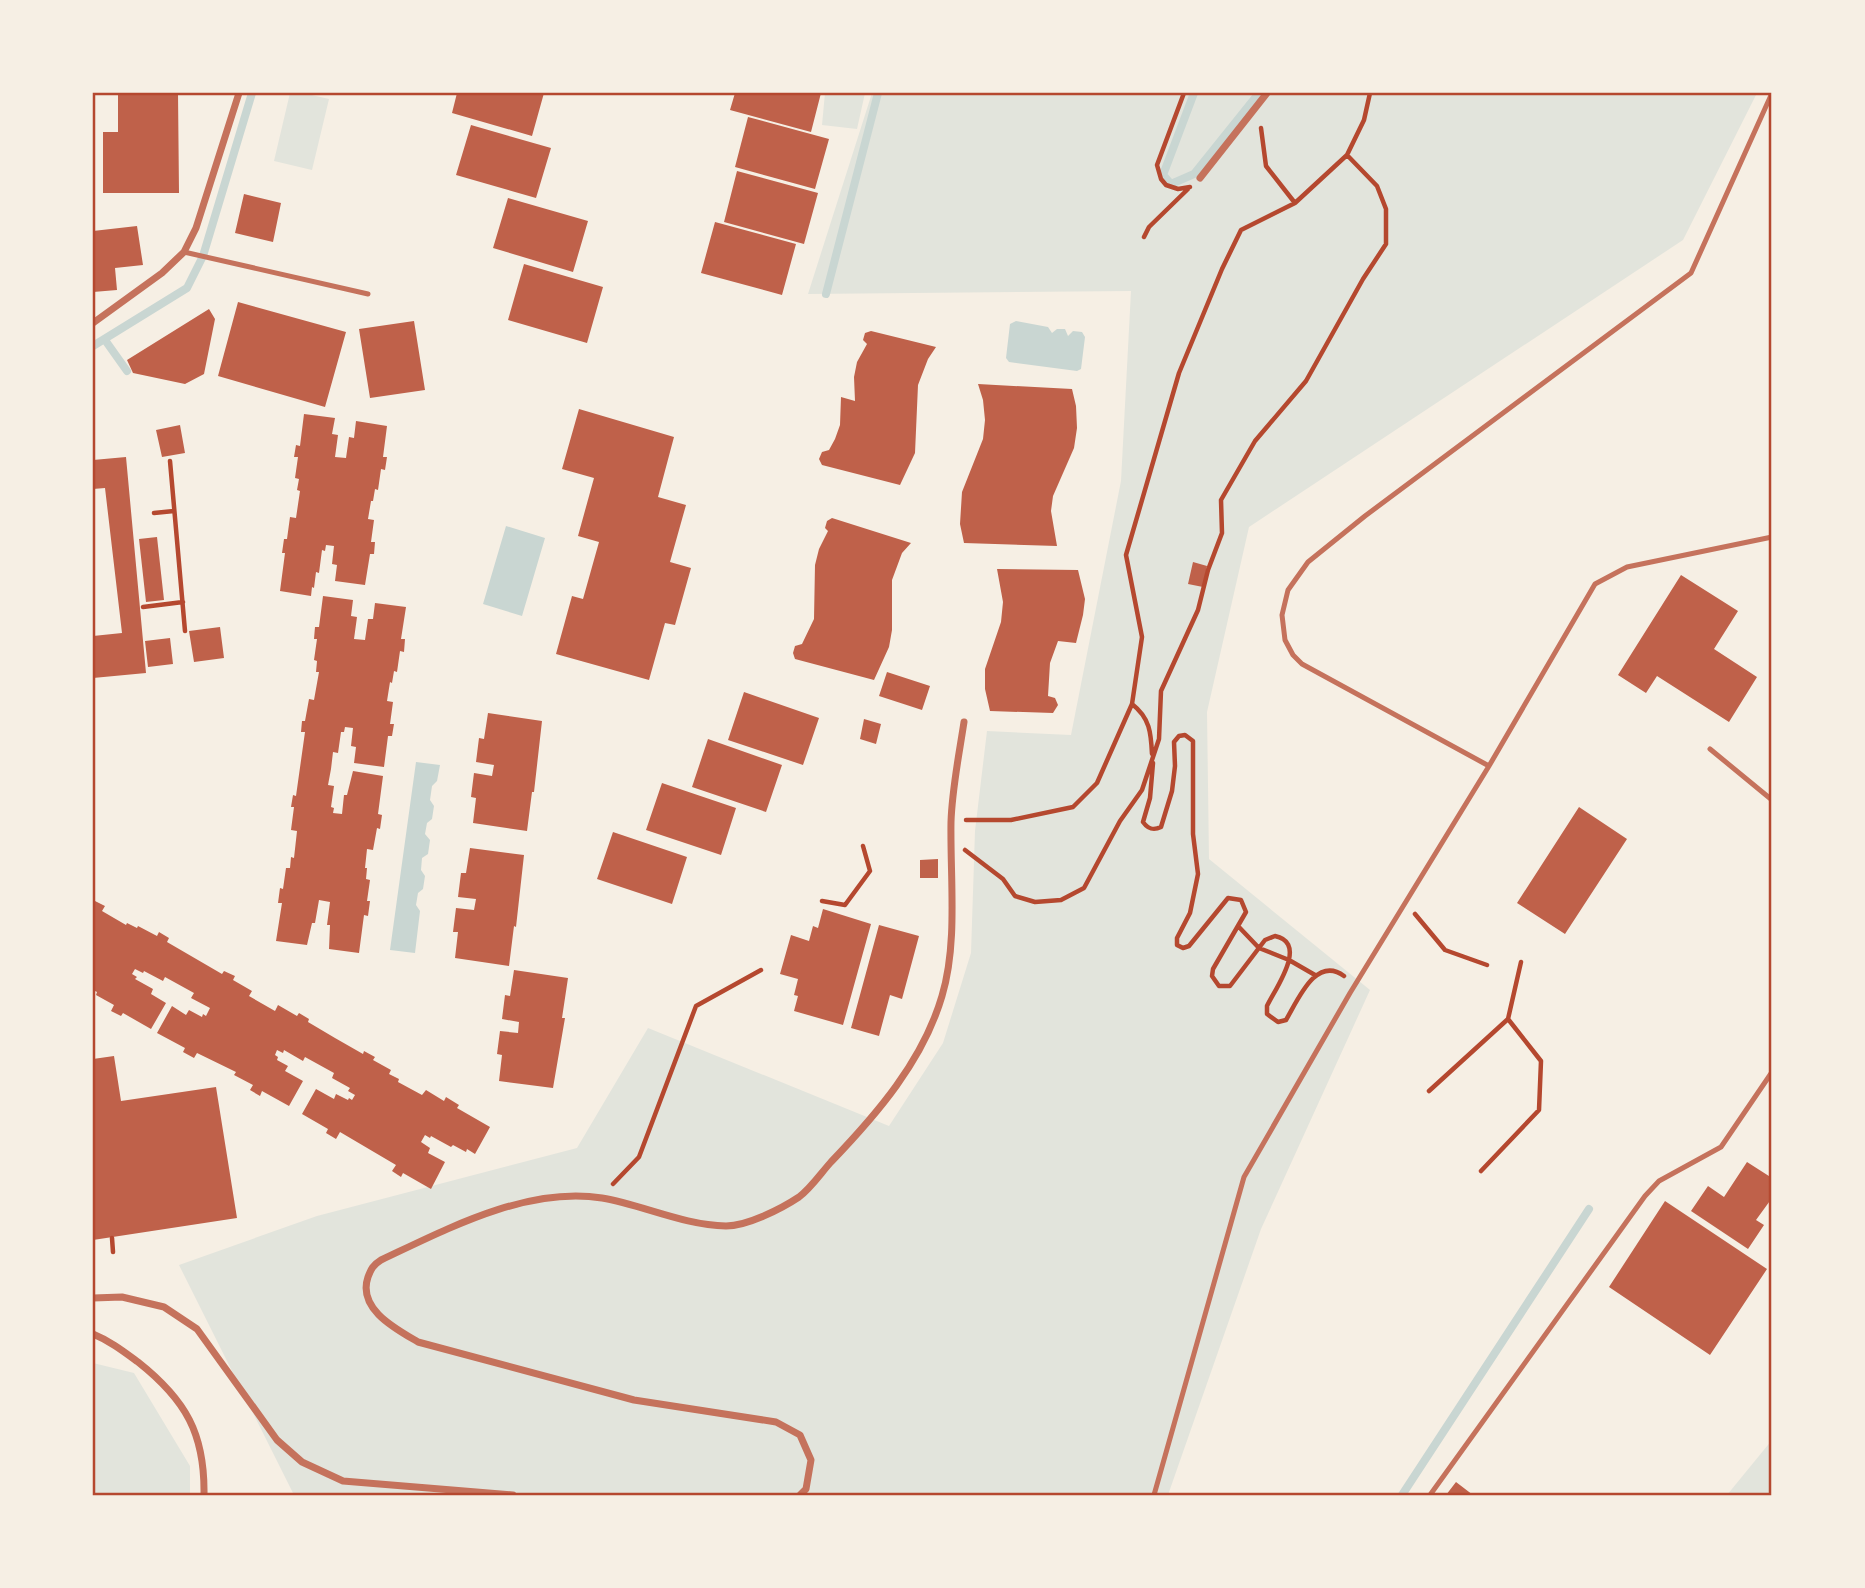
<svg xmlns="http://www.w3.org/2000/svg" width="1865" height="1588" font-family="'Nunito Sans',sans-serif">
<rect width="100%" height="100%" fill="#f6efe4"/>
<path fill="#e2e4dc" d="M290,93H303L329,99L312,170L274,161Z
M825,93H865L857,129L822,125Z
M872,93H1757L1683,240L1249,527L1207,712L1209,859L1370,990L1261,1229L1168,1495H294L179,1265L317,1216L577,1148L648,1028L889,1126L943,1043L971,953L975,831L987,731L1071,735L1121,481L1131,291L808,294Z
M93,1363L134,1373L190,1466V1495H93Z
M1772,1440V1495H1727Z"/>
<path fill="#c9d6d2" d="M1016,321L1048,327L1052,333L1057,329H1065L1068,336L1073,331L1082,332L1085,337L1081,369L1077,371L1009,362L1006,358L1010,324Z
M506,526L545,538L522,616L483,604Z
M416,762L440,765L437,781L432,786L430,800L434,806L432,819L427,823L425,834L430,840L428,854L422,858L421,870L425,876L423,889L418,893L416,905L420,911L415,953L390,950Z"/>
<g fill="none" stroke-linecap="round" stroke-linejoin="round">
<path stroke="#c9d6d2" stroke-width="8" d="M1194,93L1163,175L1171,184L1194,174L1259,93
M826,294L878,93
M105,340L127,371
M93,346L187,288L203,256L252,93
M1402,1495L1589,1209"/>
</g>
<path fill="#bf614a" d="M118,93H178L179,193H103V132H118Z
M457,93H544L532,136L452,113Z
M735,93H821L811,132L730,110Z
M748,117L829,139L815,189L735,167Z
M471,125L551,148L536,198L456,175Z
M737,171L818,193L804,244L724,222Z
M244,194L281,203L273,242L235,233Z
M508,198L588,221L573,272L493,248Z
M715,222L796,244L782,295L701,273Z
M137,226L143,265L115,268L117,290L93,292V231Z
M524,264L603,287L587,343L508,320Z
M238,302L346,332L325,407L218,376Z
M209,309L215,319L204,374L185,384L133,373L127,360Z
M414,321L425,390L370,398L359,329Z
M871,331L936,347L928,359L918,385L915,453L900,485L822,465L819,459L822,452L829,450L835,439L840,425L841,397L855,401L854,377L857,362L867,344L863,340L865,333Z
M978,384L1072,389L1076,406L1077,428L1074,448L1053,496L1051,511L1057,546L964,543L960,524L962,492L983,439L985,420L983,400Z
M579,409L674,437L658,497L686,505L670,562L691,568L675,625L665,623L649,680L556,654L572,596L583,599L599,542L578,536L594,478L562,469Z
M304,414L335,418L332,434L338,435L335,457L346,458L349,437L354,438L356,421L387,426L383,457H387L385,470L381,469L378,490L375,489L373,501H371L368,519L374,520L371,542H375L374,554H370L365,585L335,581L337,565L332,564L334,546L326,545L325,551L322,550L319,573L316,572L314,588L312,587L311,596L280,591L285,553H282L284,539H287L290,517L296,518L300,491L297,490L299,479L295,478L298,457H294L296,445L300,446Z
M180,425L185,453L162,457L156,430Z
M126,457L146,673L93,678V636L122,633L105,488L93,489V460Z
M832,518L911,543L902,553L892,580V630L889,647L874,680L795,659L793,653L795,646L802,644L814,619L815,565L819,549L828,531L825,528L827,521Z
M157,537L164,600L146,602L139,539Z
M1193,562L1207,566L1203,587L1188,584Z
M997,569L1078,570L1085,599L1083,615L1076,643L1058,641L1050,663L1048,696L1055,698L1058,705L1053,713L990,711L985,689V669L1001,622L1003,602Z
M1681,575L1738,611L1714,649L1757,677L1729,722L1657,676L1646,693L1618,675Z
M323,596L353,600L351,616L357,617L354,639L365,640L368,619H373L375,603L406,607L401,639H405L404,652L400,651L397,672L394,671L392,683L390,682L387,701L393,702L390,724H394L392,736H388L384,767L354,763L356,747L351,746L353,728L345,727L344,732H341L338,753L333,752L331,769L328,785L334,786L331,807L334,808L333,813L342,814L344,795H347L353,771L383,776L378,814L382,815L380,829L377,828L373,850L367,849L365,868H367L366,879L370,880L367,901H370L368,916L364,915L359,953L329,949L330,925H327L330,902L319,900L315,923H312L307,945L276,941L282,903H278L280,888L283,889L286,868H290L291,857L294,858L297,831L291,830L294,807H291L293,795L296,796L305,732H301L302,721H305L309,699L314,700L319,672H316L317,661L314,660L317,639H314L315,627H319Z
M220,627L224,658L194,662L189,631Z
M170,638L173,664L148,667L145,641Z
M887,672L930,686L922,710L879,696Z
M744,692L819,718L803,765L728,740Z
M488,713L542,721L534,792H532L527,831L473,823L476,798L471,797L474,773L492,776L494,765L476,762L479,738L484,739Z
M864,719L881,724L876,744L860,739Z
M708,739L782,765L766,812L692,787Z
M662,783L736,808L721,855L646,830Z
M1579,807L1627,839L1565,934L1517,903Z
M613,832L687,857L672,904L597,879Z
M470,848L524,855L516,927L514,926L509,966L455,958L458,932H453L456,908L474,910L476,899L458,897L461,873H466Z
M938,859V878H920V860Z
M93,900L105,906L102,911L126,925L127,923L137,928L138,926L157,936L159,932L169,938L167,942L222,974L224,971L235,976L233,980L252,991L249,996L275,1011L278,1005L297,1016L299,1013L309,1019L308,1022L335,1038L363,1054L364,1051L375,1057L373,1060L391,1070L389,1074L399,1079L398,1082L422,1095L426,1090L444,1101L446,1097L459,1105L457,1108L490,1127L475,1154L467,1149L466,1152L453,1145L451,1147L431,1136L430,1138L425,1135L421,1142L430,1148L428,1153L445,1162L431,1189L403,1173L401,1177L392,1171L396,1165L340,1132L336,1139L326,1133L328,1129L302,1114L316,1089L334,1099L336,1094L348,1100L349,1098L352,1100L355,1095L348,1091L350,1088L332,1078L334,1073L305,1057L303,1061L284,1050L283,1053L277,1050L275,1055L278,1057L277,1060L288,1066L285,1071L303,1081L289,1106L262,1091L260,1096L250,1090L253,1085L234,1075L236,1072L197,1053L194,1058L183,1052L185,1048L157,1033L172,1006L186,1015L189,1010L202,1017L203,1014L206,1016L210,1008L191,998L194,993L165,977L163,981L144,971L143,973L135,969L132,974L137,977L135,979L153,989L151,994L166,1003L151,1029L123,1013L121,1016L111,1011L114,1005L96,995L97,992L93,990Z
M823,909L871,924L843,1025L794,1011L798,996L794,995L798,979L780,974L791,935L809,941L813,926L818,928Z
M879,925L919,936L902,999L890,995L879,1036L851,1028Z
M514,970L568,978L562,1018H565L553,1088L499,1081L502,1055L497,1054L500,1031L518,1033L519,1022L502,1019L505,995L510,996Z
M114,1056L121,1101L216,1087L237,1218L93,1240V1059Z
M1747,1162L1772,1178V1198L1756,1220L1764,1225L1748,1249L1691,1211L1708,1186L1724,1197Z
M1665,1201L1767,1269L1710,1355L1609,1287Z
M1456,1482L1473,1495H1446Z"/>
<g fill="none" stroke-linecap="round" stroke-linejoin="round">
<path stroke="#b5482f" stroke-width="4.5" d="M1184,93L1157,165L1161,179L1166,185L1178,189L1190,187
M1261,128L1266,166L1295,203L1347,155L1364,120L1370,93
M1144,237L1149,227L1188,189
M170,461L185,631
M154,513L174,511
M143,607L183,602
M1132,704C1150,718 1151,733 1152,754
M1153,763L1150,798L1143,822C1148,829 1153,831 1161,827L1172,791L1175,766L1174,742L1179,736L1185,735L1193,741V834L1198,874L1190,913L1177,938V945L1183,948L1189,946L1228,898L1241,900L1246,912L1213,969L1212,976L1219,986H1230L1265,940L1275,936C1309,943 1275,989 1267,1006V1014L1278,1022L1286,1020C1298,1000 1316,955 1344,976
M966,820H1011L1073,807L1097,783L1132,704L1142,637L1126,555L1179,373L1222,269L1241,230L1295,203
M965,850L1003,879L1015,896L1035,902L1061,900L1084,888L1120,821L1142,790L1159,739L1161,691L1198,610L1208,570L1222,533L1221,500L1255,441L1306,381L1363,279L1386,244V209L1377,186L1347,155
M822,901L845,905L870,871L863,846
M1415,914L1445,950L1487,965
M1238,926L1259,948L1289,960L1315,975
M1508,1019L1521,962
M1429,1091L1508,1019L1541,1061L1539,1110L1481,1171
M613,1184L639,1157L696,1006L761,970
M112,1238L113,1252"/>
<path stroke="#c5725c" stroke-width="5" d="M184,252L368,294
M1710,749L1772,800
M1489,766L1302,664L1293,655L1285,640L1282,615L1288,590L1308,562L1365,516L1691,273L1772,93
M1154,1495L1244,1177L1350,993L1489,766L1595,584L1627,567L1772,537
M1430,1495L1645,1196L1659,1181L1721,1147L1772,1072"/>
<path stroke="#c5725c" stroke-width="7" d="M1200,178L1267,93
M93,323L162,273L184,252L196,228L239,93
M93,1298L122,1297L164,1307L197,1329L277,1440L302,1462L343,1481L513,1495
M93,1334C110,1341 123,1351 138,1362C186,1400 205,1434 204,1495
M800,1495L806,1489L811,1460L800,1435L776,1422L634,1400L418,1342C396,1329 357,1309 368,1277C371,1269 373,1265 381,1260C447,1229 527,1186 602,1198C643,1205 683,1225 726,1226C747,1226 781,1209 799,1197C811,1188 821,1173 831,1162C877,1114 923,1061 942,996C958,943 950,878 951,822C952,789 959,755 964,722"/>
</g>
<rect width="1865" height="1588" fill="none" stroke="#f6efe4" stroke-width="189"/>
<rect x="94" y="94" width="1676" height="1400" fill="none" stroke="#b5482f" stroke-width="2.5"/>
</svg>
